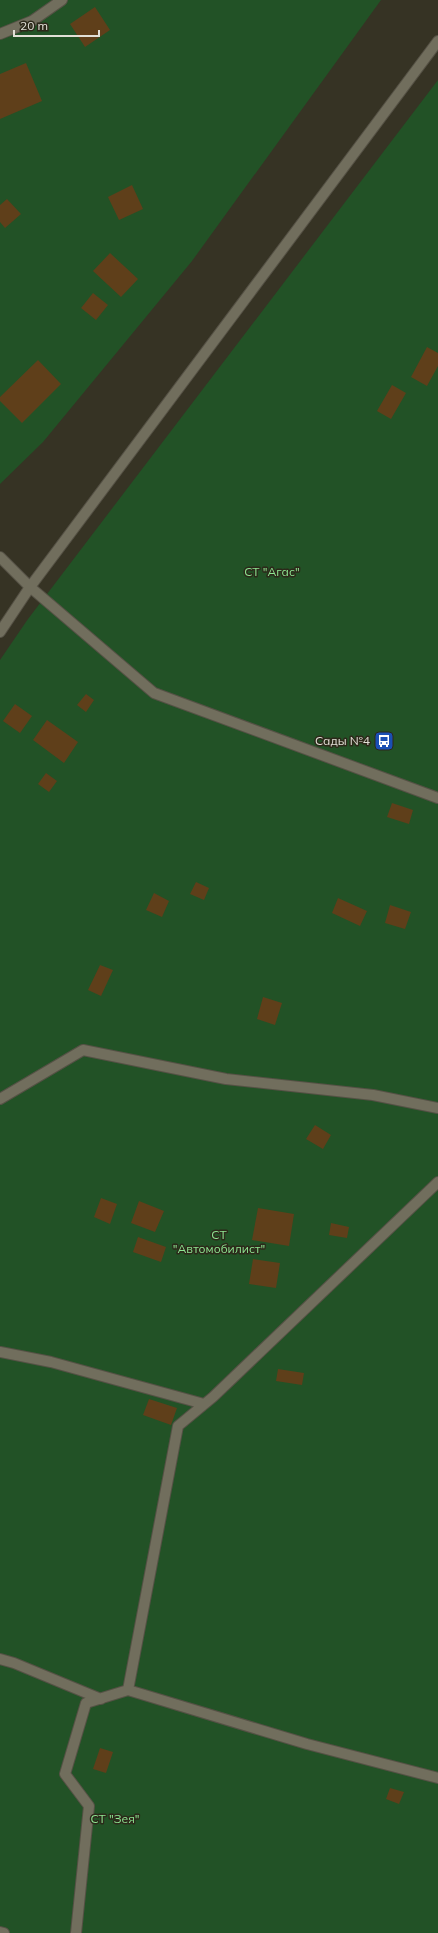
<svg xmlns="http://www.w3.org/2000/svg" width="438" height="1933" font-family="Mulish,sans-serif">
<rect width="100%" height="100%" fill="#363324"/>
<path fill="#225226" d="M0,0H381L192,261L43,442L0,484Z
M438,80V1933H0V660L28,619Z"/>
<path fill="#5f3f1a" d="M95,7L110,30L85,47L70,24Z
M26,63L42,101L0,119V74Z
M132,185L143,209L119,220L108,197Z
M7,199L21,214L5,228L0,222V205Z
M110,253L138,279L121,297L93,271Z
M93,293L108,305L96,320L81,308Z
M427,347L438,353V366L427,386L411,377Z
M38,360L61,384L22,423L0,401V397Z
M392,385L406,393L391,419L377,411Z
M86,694L94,700L86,712L77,705Z
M15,704L32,716L20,733L3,721Z
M47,720L78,742L64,763L33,740Z
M46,773L57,781L49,792L38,784Z
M392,803L413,810L409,824L387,817Z
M196,882L209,888L204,900L190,894Z
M154,893L169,901L162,917L146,910Z
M338,898L367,911L360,926L332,913Z
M390,905L411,912L405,929L385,923Z
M100,965L113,970L101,996L88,990Z
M263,997L282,1003L275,1025L257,1019Z
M315,1125L331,1135L323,1149L306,1139Z
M101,1198L117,1204L110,1224L94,1217Z
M139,1201L164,1211L155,1232L131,1223Z
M258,1208L294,1214L289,1246L252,1240Z
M331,1223L349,1227L347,1238L329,1235Z
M138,1237L166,1247L161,1262L133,1252Z
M253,1259L280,1263L276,1288L249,1284Z
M278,1369L304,1373L302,1385L276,1381Z
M149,1399L177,1408L171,1425L143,1415Z
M100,1748L113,1752L106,1773L93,1769Z
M390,1788L404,1792L399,1804L386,1799Z"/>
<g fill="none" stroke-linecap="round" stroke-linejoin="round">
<g stroke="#555145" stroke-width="12">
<path id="lane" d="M0,1099L83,1050L226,1079L373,1095L438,1108
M438,1182L213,1397L178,1426L128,1690L307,1744L438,1778
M0,1352L51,1362L204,1404
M0,1659L14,1663L101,1699
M0,1932L4,1933
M76,1933L89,1806L65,1774L86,1703L128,1690"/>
</g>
<g stroke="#555145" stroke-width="12">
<path id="street" d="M0,34L32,21L62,0
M0,557L30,587L154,693L438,798
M0,632L30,587L438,41"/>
</g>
<use href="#lane" stroke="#716e5d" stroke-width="10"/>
<use href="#street" stroke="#716e5d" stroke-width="10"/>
</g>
<defs>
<g id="bus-square" transform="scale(1)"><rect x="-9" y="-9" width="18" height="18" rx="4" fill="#1a4fb4" stroke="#2c291a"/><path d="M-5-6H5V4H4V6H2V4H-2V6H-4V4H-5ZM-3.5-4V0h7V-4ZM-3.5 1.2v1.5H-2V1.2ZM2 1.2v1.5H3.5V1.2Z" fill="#fff"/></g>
</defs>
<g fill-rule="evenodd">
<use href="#bus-square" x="384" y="741"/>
</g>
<g text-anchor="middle" stroke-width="3" stroke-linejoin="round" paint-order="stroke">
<g font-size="12" fill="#8ee692" stroke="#2c291a">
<text x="272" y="576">СТ "Агас"</text>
<text x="219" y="1239">СТ<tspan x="219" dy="14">"Автомобилист"</tspan></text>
<text x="115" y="1823">СТ "Зея"</text>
</g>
<g font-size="12" fill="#e2e0d7" stroke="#2c291a" text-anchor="end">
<text x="370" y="745">Сады №4</text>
</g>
</g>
<path d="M14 30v6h85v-6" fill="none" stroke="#e2e0d7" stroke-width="2"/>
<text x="20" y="30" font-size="12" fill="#e2e0d7" stroke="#2c291a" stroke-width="3" paint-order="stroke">20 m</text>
</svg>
